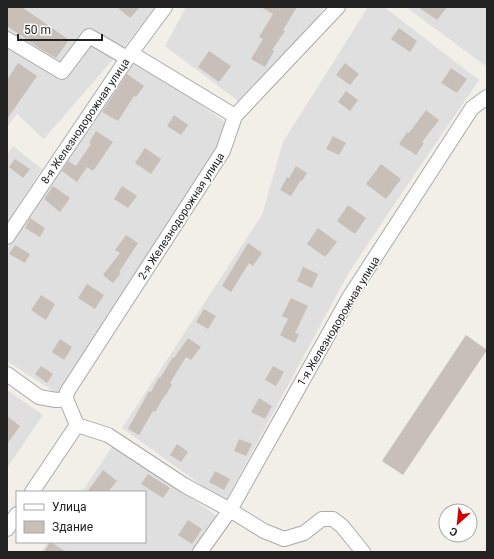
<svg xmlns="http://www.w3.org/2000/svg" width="494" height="559" font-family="Roboto,sans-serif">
<rect width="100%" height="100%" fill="#f2efe9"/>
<path fill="#e0dfdf" d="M7,7H155L134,35L44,139L17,114L7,127Z
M186,7H324L284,75L261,79L241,103L165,46Z
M368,7H384L479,80L387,215L348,274L225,502L122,428L262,215L283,142Z
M406,7H487V67Z
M137,58L236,130L59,395L7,361V249Z
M13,146L42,169L7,223V154Z
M7,390L43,415L7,468Z
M114,444L224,521L201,552H41L48,542H145V492H82Z"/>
<path fill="#c7bfb8" d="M7,7H22L69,40L56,58L39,48L7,26Z
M117,7H140L130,18Z
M261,7H297L283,30L285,31L272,50L274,51L265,67L251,59L263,39L259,37L273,14Z
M418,7H447L437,20Z
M399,28L417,41L410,52L391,39Z
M209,51L231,66L219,82L198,67Z
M18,63L37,76L7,119V80Z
M345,63L359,74L350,85L336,75Z
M451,68L467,79L457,93L441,83Z
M127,74L144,86L136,97L134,96L118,121L102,112Z
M346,91L358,100L350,111L338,102Z
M426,110L439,120L422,142L424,143L416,155L399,144L407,132L409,133Z
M174,115L188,125L181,135L167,126Z
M96,131L113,142L93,171L87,167L77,182L62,171L68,161L76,166L91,144L89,143Z
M333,136L346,143L339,155L326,149Z
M145,148L161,159L151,174L135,163Z
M15,159L30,169L23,178L9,167Z
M381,164L401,179L386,199L366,184Z
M296,166L307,173L302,181L301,180L291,196L280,190L287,177L289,178Z
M53,186L70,198L60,212L44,199Z
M122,186L137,196L128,208L114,199Z
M348,205L366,218L355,234L337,221Z
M30,218L45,228L40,237L25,228Z
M318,228L337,242L325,257L307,244Z
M126,235L138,243L119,272L121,273L113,283L103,275L120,253L115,250Z
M248,243L262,253L253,266L249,263L231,292L222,286Z
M15,245L30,254L25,263L9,254Z
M303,267L318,274L312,288L297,281Z
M87,284L104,295L95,309L78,298Z
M41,295L55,304L46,320L31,310Z
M291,298L308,306L295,333L299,334L295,343L280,335L288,319L282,316Z
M204,309L216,316L208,329L196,322Z
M466,335L487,350L403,475L382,461Z
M188,338L201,347L191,360L186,357L170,383L172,384L166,395H165L155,412L153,411L139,435L128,429L149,391L151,392L159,377L160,378L173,357L174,358Z
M60,339L72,347L64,360L52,352Z
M41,366L53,374L47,383L35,374Z
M273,366L284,372L276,386L265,380Z
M259,398L272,406L265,419L251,412Z
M7,416L20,426L7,444Z
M239,439L252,444L246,456L234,451Z
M177,444L188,452L181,462L170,455Z
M103,470L117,481L108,492H87L96,480Z
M215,471L230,479L224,490L209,482Z
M148,474L170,488L163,498L141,484Z
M188,520L202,529L192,544L178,535Z
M50,542H51L66,552H44Z"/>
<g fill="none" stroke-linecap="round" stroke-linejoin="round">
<g stroke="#a9a9a9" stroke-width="16">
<path id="street" d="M7,39L62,72L89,36L127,58
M131,53L235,116
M7,237L131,53L165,7
M7,374L39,397L56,400L66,399L77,425L108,435L184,485L230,510L264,531L284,539L304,533L322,519H333L342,526L363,552
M66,399L67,392L223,151L235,116L338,7
M32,492L77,425
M7,529L17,514
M200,552L230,510L350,296L472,108L487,97"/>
</g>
<use href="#street" stroke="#fff" stroke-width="14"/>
</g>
<g text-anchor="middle" stroke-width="3" stroke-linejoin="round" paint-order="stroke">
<g font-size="11" fill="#222" stroke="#fff">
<text transform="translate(85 121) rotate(-56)" y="4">8-я Железнодорожная улица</text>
<text transform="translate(181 216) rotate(-57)" y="4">2-я Железнодорожная улица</text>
<text transform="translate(338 321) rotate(-59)" y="4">1-я Железнодорожная улица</text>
</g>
</g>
<rect width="494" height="559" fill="none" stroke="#222222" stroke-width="16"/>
<rect x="16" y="491" width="130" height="52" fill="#ffffff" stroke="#a7a7a7"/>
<rect x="24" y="504" width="20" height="6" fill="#ffffff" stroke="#a7a7a7"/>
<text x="52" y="511" font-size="12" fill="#222222">Улица</text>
<rect x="24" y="521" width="20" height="12" fill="#c7bfb8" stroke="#a7a7a7"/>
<text x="52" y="531" font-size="12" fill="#222222">Здание</text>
<g transform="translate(458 523) rotate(207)"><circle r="19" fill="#ffffff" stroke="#a7a7a7"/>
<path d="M0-3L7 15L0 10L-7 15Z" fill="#d40000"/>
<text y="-6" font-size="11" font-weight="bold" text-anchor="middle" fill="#222222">С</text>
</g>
<path d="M18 34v6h84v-6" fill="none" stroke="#222222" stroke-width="2"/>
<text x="24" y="34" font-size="12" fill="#222222" stroke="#ffffff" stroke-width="3" paint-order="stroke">50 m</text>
</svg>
